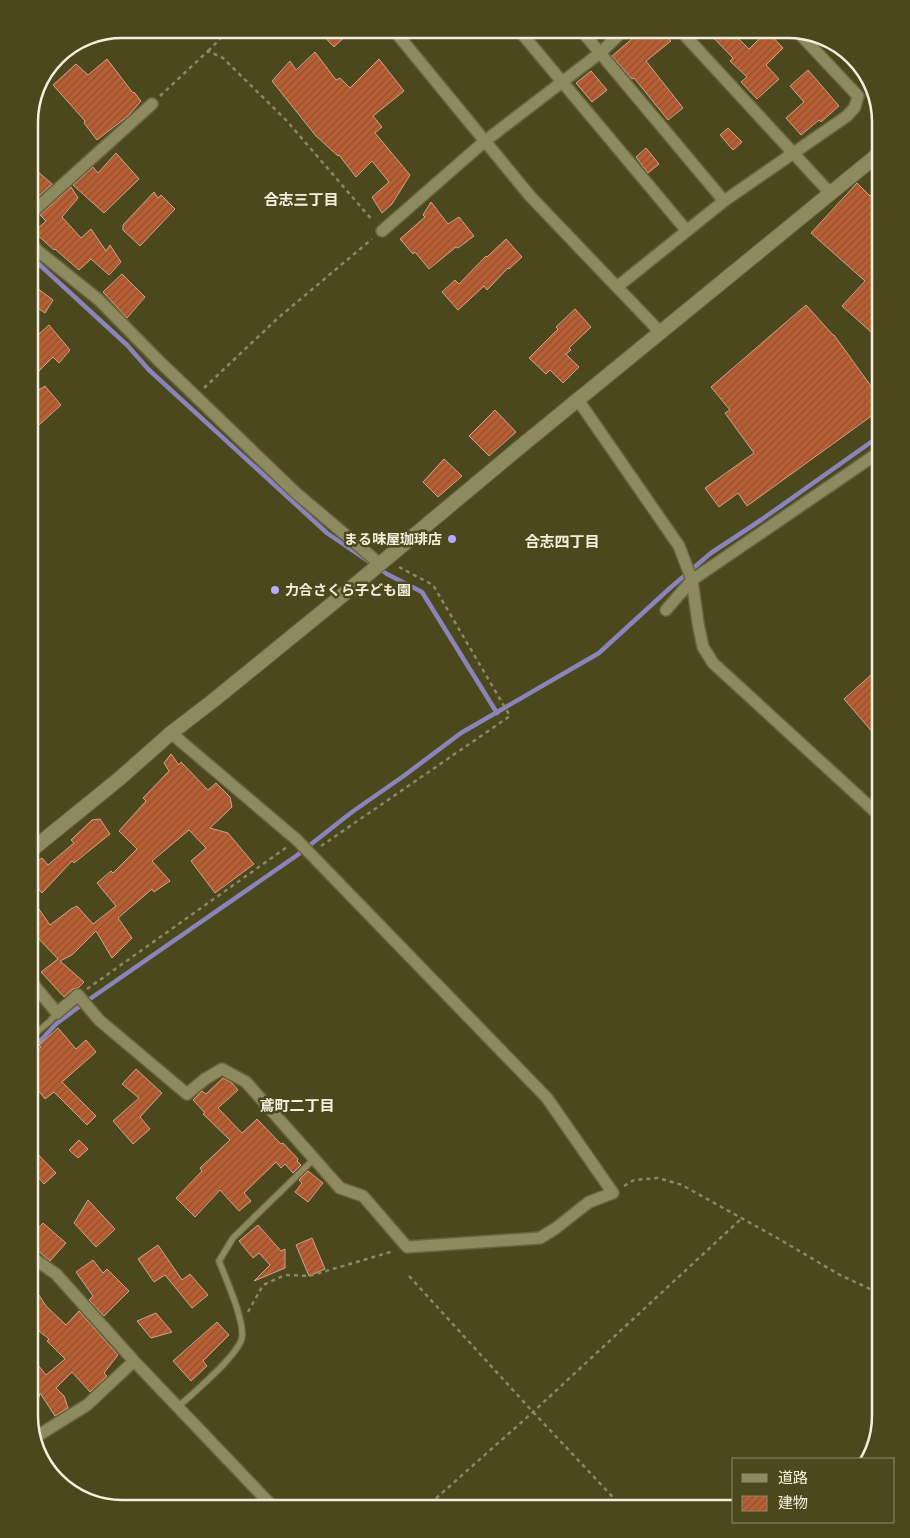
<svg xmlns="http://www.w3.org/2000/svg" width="910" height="1538" font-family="Raleway,'Noto Sans JP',sans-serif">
<defs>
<pattern id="building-hatch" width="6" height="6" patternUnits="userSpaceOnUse" patternTransform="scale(1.25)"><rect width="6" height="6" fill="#ba5d30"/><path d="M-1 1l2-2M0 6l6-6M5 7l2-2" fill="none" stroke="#875438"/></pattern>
</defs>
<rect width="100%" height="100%" fill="#4b481e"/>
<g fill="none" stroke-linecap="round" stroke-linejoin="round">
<path stroke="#8a84ba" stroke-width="4.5" d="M29,255L127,345L149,370L327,533L387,574L422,592L497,713
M29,1053L56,1024L84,1003L296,856L352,812L405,775L461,733L599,653L670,588L711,553L761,520L881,435"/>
</g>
<path fill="url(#building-hatch)" stroke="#d0a390" d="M317,29H353L334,47Z
M632,29H660L671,41L646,61L683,108L668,120L634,78L632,79L612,56L634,37L631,33Z
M705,29H729L749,49L767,31L783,48L766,65L779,79L757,99L741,82L747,77L730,61L733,58Z
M315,52L336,80L340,78L350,88L379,59L404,91L373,116L382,127L375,133L410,175L392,204L382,213L372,197L389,182L372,161L356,177L339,155L338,156L316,136L272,81L290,61L296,70Z
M107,59L133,93L134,92L141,101L128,116L97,140L84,123L85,121L53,85L76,64L88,75Z
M808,70L839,106L821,122L819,120L801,135L786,118L804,102L790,86Z
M591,71L607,90L592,102L576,83Z
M728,128L742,142L733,150L720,135Z
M646,148L659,164L648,173L636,157Z
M116,153L139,179L104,213L73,185L93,167L98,173Z
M29,164L52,184L37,198L29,184Z
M857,183L870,196L881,184V341L842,306L865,281L811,233Z
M71,187L78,198L62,217L81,238L91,229L106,251L110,245L121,262L109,275L91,259L79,270L55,249L54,250L34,232L46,221L40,215Z
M154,192L158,198L161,195L175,209L140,246L123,230V225Z
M431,202L448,224L459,217L474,236L458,248L456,247L429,269L415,252L413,254L400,239L425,217L423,215Z
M506,239L522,257L509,269L508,268L487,290L484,286L458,310L442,292L455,280L459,284L486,256L487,257Z
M122,274L145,297L127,318L103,292Z
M29,282L53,300L45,313L29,302Z
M806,305L833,335H834L881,400V409L747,506L738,493L719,507L705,488L754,453L725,413L730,410L711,387Z
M575,309L591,327L569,348L571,350L566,354L579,367L563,383L550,370L546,374L529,358L558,329L556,327Z
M49,325L70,350L59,363L53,357L29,381V343Z
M45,386L61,405L39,425L29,410V396Z
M495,410L516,432L489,456L469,436Z
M444,459L462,476L438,497L423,482Z
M881,666V742L844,699Z
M171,754L179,765L181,762L208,790L216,783L230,797L232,807L210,828L228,833L254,864L215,893L191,861L206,848L189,830L152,861L170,881L154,892L152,889L118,918L132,938L112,958L96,931L72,955L60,961L84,982L78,988L73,989L64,997L41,972L58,959L35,935L29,941V895L50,925L71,909L77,906L93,924L116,906L97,883L111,871L113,873L137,849L119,831L146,801L143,798L169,771L164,763Z
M100,819L110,834L74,863L72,861L42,893L29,878V868L31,865L42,858L48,865L74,843L71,840L92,820Z
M58,1028L76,1049L86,1040L96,1052L62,1082L96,1116L87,1125L54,1092L45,1099L35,1086L39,1083L29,1067V1055L41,1047L39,1045Z
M136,1069L162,1093L140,1117L150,1129L133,1144L113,1121L139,1098L122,1084Z
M223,1078L232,1083L238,1090L218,1108L242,1133L257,1119L281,1144L283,1143L298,1159L297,1161L301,1165L293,1173L285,1164L281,1168L276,1162L244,1193L251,1201L239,1211L220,1190L195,1217L176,1198L202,1171L200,1168L230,1140L203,1114L205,1113L193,1100L202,1091L206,1094Z
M79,1140L88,1149L78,1158L69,1150Z
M29,1145L56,1173L44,1184L29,1167Z
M308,1171L323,1183L308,1202L295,1192L302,1183L299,1180Z
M88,1200L115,1229L96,1247L74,1223Z
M43,1223L66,1243L50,1261L29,1243V1239Z
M258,1225L281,1251L285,1249V1268L254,1281L270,1265L259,1253L253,1258L239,1241Z
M312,1238L325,1269L309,1276L296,1245Z
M158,1245L182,1280L190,1274L208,1295L192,1308L165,1275L154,1282L138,1259Z
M93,1260L103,1273L107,1269L129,1291L104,1316L89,1300L93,1296L76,1272Z
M29,1280L46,1306L66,1325L79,1311L118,1355L104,1373L107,1376L90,1392L72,1372L56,1388L64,1396L68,1408L55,1416L40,1393L33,1421H30L29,1417V1372L38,1365L46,1375L65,1359L47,1341L49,1339L34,1327L29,1316Z
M156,1313L172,1332L151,1338L137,1321Z
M217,1322L229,1335L203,1361L207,1366L191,1381L173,1361Z"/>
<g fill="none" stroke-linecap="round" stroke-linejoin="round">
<g stroke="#67643e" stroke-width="8">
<path id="service" d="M29,1039L50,1021L57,1013
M178,1407C192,1394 240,1354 242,1337C244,1319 226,1279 219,1261L233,1238L314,1159"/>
</g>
<g stroke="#67643e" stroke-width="14">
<path id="minor" d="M393,29L530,196L661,333
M518,29L687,231
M580,29L724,201
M679,29L830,193
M29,215L152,104
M382,231L485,141L600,53L625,29
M29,241L38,251L99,300L158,360L296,493L380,564
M617,287L724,201L847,116L855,107L858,96L795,29
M578,400L679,546L692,580L698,623L703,647L713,663L881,817
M666,610L692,580L881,451
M29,979L57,1013L78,995L99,1020L187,1094L205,1079L222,1069L246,1082L340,1188L363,1196L407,1247L540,1238L556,1228L589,1202L613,1193L547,1098L297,840L171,733
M29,1255L56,1274L134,1361L275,1509
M34,1438L87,1405L134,1361"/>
</g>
<g stroke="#67643e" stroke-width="16">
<path id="tertiary" d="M29,852L119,779L171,733L214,700L338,599L520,447L881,152"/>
</g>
<path stroke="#8b8866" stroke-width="2.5" stroke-dasharray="4 4" stroke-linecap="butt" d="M208,51L230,29
M160,96L208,51L223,58L286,120L373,221
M204,388L278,318L372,239
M321,846L510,716L433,585L399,567
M87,989L287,847
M624,1186L634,1180L658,1178L682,1185L779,1239L840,1275L881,1294
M409,1276L533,1412L624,1509
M248,1312L263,1285L285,1275L309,1276L394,1251
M424,1509L533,1412L742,1218"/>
<use href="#service" stroke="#8d8a5f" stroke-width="5.5"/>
<use href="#minor" stroke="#8d8a5f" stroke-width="11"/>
<use href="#tertiary" stroke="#8d8a5f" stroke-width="14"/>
</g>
<g fill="#afaefa" stroke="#4b481e" stroke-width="2">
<circle cx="452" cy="539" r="5"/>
<circle cx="275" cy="590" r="5"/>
</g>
<g text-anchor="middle" stroke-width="5" stroke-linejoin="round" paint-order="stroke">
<g font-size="14" font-weight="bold" fill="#f2f0da" stroke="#4b481e" text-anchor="end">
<text x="442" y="544">まる味屋珈琲店</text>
<text x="285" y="595" text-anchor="start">力合さくら子ども園</text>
</g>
<g font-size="15" font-weight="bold" fill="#f2f0da" stroke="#4b481e">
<text x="301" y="205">合志三丁目</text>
<text x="562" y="547">合志四丁目</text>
<text x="297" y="1111">鳶町二丁目</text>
</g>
</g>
<path d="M0 0H910V1538H0ZM122 38H788A84 84 0 0 1 872 122V1416A84 84 0 0 1 788 1500H122A84 84 0 0 1 38 1416V122A84 84 0 0 1 122 38Z" fill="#4b481e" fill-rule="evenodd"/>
<path fill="none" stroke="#f2f0da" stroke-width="2.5" d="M122 38H788A84 84 0 0 1 872 122V1416A84 84 0 0 1 788 1500H122A84 84 0 0 1 38 1416V122A84 84 0 0 1 122 38Z"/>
<rect x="732" y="1458" width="162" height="65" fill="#4b481e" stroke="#8e8b69"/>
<rect x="742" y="1474" width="25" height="8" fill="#8d8a5f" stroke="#8e8b69"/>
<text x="778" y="1483" font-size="15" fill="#f2f0da">道路</text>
<rect x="742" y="1496" width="25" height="15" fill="url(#building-hatch)" stroke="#8e8b69"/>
<text x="778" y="1508" font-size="15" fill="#f2f0da">建物</text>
</svg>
